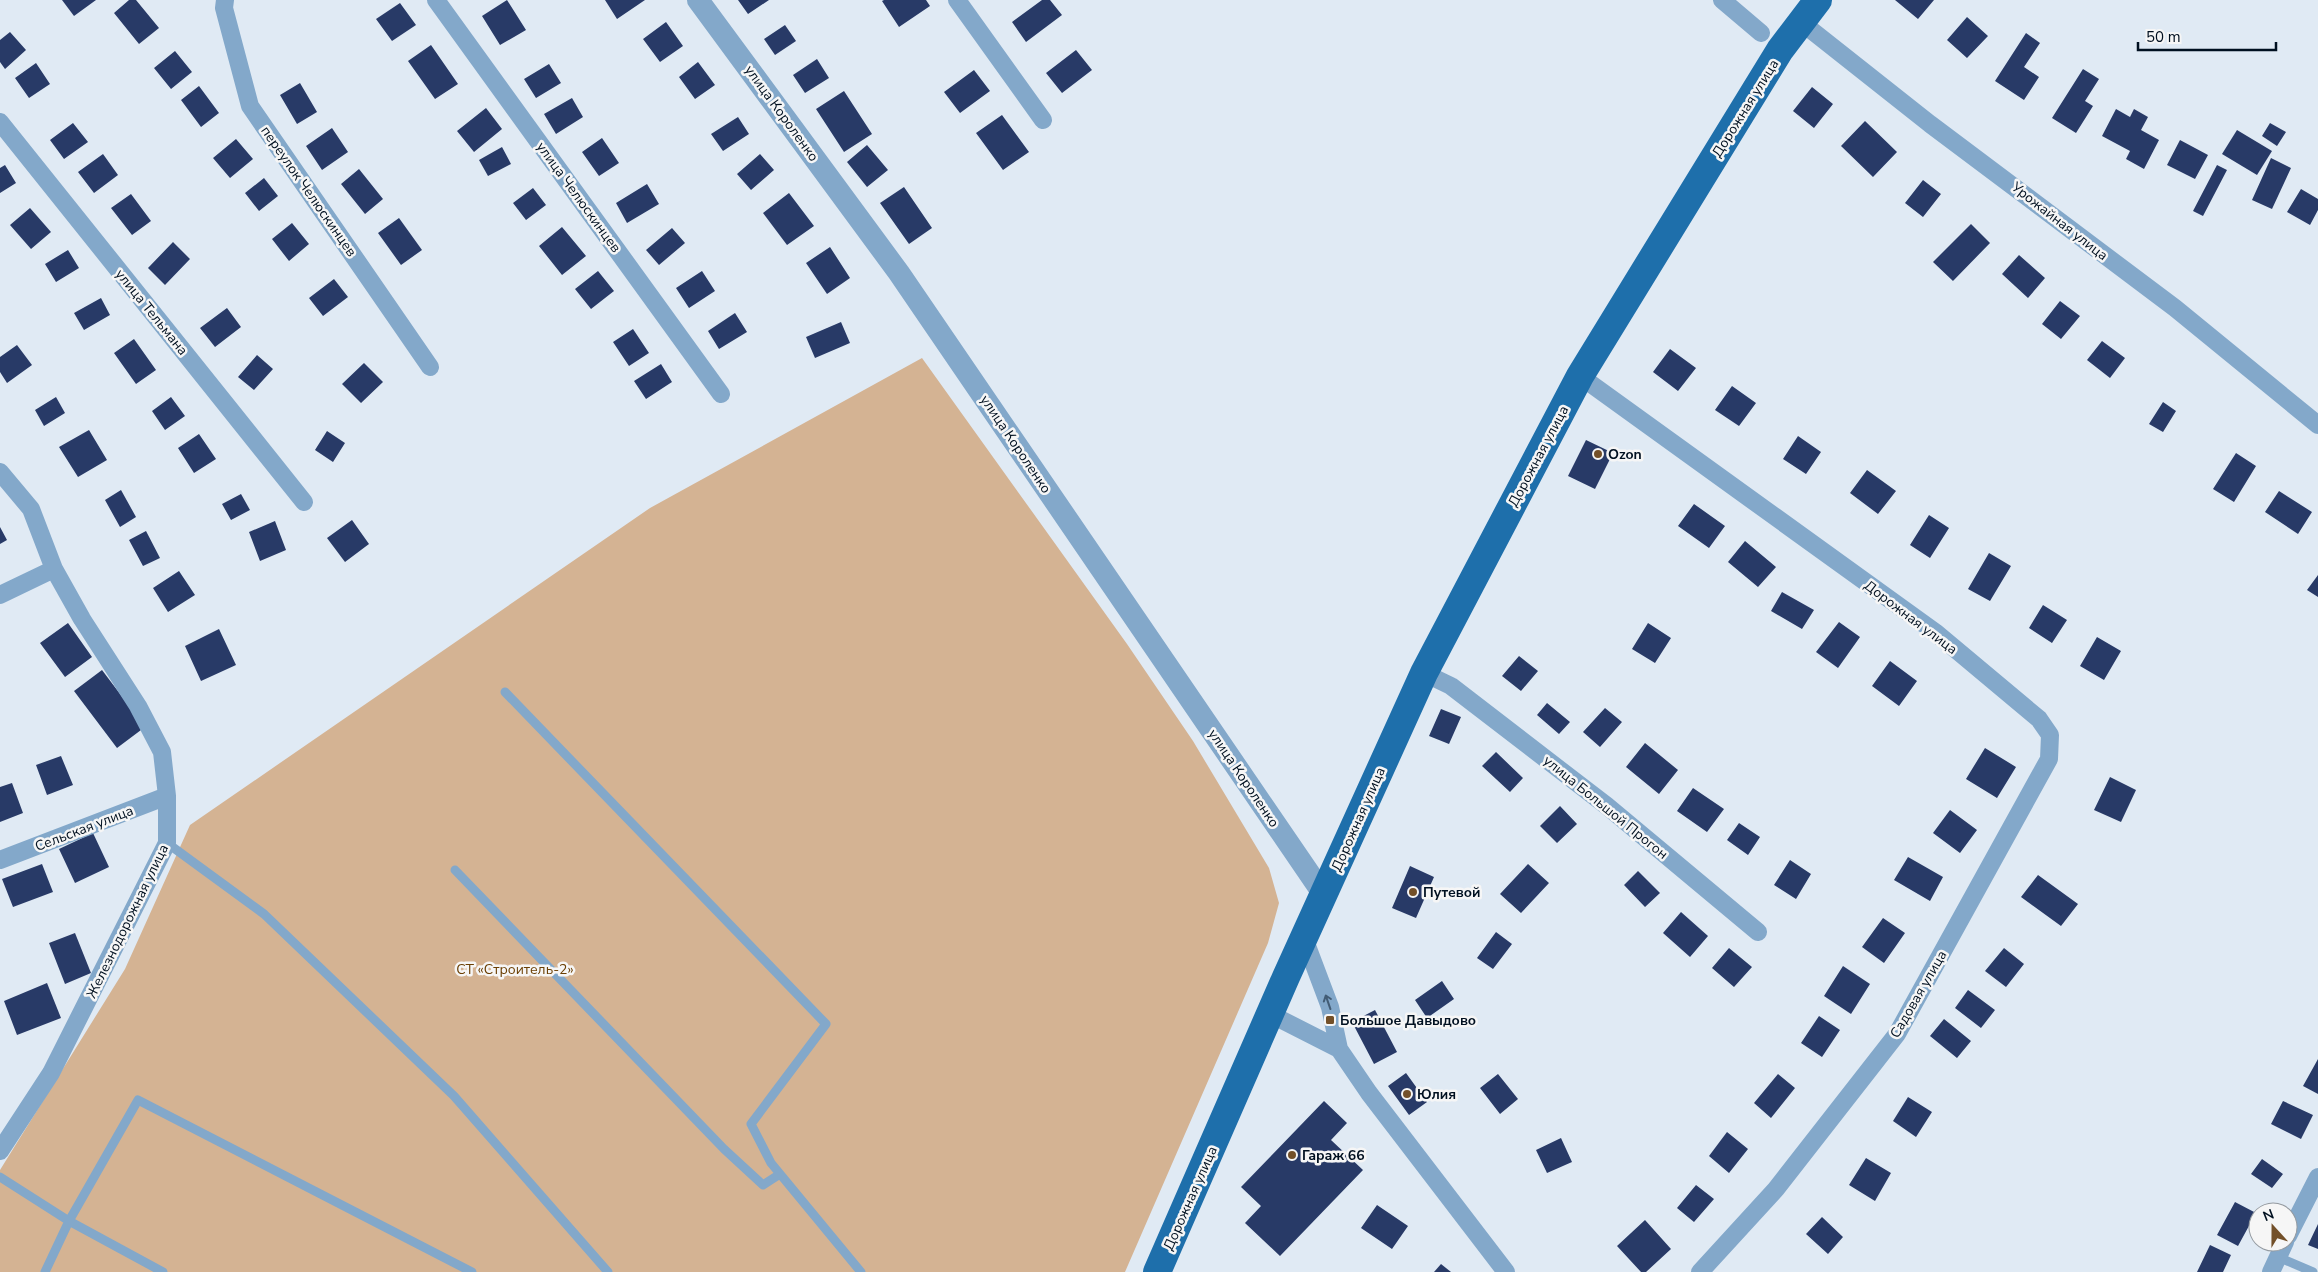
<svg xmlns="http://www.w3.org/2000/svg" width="2318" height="1272" font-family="'Nunito Sans',sans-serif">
<rect width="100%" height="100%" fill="#e0eaf4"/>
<path fill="#d4b393" d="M922,358L1127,644L1193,741L1269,868L1279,903L1268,943L1125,1272H0V1170L125,969L190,825L650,508Z"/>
<path fill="#283a67" d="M62,0H96L74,16Z
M129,0H136L159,28L139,44L114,13Z
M507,0L526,30L500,45L482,16Z
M605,0H645L617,19Z
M738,0H769L748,14Z
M884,0H926L930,6L899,27L882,1Z
M1042,0H1050L1062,15L1026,42L1012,22Z
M1895,0H1934L1918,19Z
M400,3L416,25L392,41L376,19Z
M1967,17L1988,36L1967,58L1947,40Z
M666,22L683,46L660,62L643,39Z
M785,25L796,41L775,55L764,39Z
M10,32L26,50L5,69L0,62V40Z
M2026,33L2040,43L2024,67L2039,77L2024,100L1995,81Z
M431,45L458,84L435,99L408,61Z
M1076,50L1092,70L1062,93L1046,73Z
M175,51L192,72L171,89L154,68Z
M817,59L829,78L805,93L793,75Z
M698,62L715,85L695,99L679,77Z
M36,63L50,84L29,98L15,78Z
M549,64L561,83L536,98L524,79Z
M2083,69L2099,79L2085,101L2093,106L2076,133L2052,118Z
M974,70L990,91L960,113L944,92Z
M300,83L317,112L297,124L280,95Z
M199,86L219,113L201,127L181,100Z
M1812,87L1833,104L1814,128L1793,111Z
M844,91L872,134L844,152L816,109Z
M572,98L583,117L556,134L544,114Z
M486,108L502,129L474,152L457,131Z
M2116,109L2130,117L2134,109L2148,117L2141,130L2159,140L2144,169L2126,159L2130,151L2102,136Z
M1002,115L1029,152L1003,170L976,133Z
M738,117L749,134L723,151L711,134Z
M1865,121L1897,152L1873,177L1841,146Z
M73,123L88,142L64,159L50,140Z
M2270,123L2286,132L2277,146L2262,136Z
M332,128L348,152L322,170L306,146Z
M2237,130L2272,151L2257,175L2222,154Z
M602,138L619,163L599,176L582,152Z
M236,139L253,159L230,178L213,158Z
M2180,140L2208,155L2195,179L2167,165Z
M867,145L888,170L867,187L847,162Z
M502,147L511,164L488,176L479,160Z
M103,154L118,175L94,193L78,172Z
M760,154L774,170L751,190L737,174Z
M2271,158L2291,168L2272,209L2252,200Z
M5,165L16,183L0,193V168Z
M2217,165L2227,170L2203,216L2193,211Z
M359,169L383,199L365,214L341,184Z
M264,178L278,196L259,211L245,193Z
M1923,180L1941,194L1923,217L1905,203Z
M647,184L659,204L627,223L616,203Z
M904,187L932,228L909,244L880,203Z
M533,188L546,205L526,220L513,203Z
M2301,189L2318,199V210L2310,225L2287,212Z
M789,193L814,226L787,245L763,213Z
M131,194L151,221L132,235L111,208Z
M30,208L51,232L31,249L10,225Z
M399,218L422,250L401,265L378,233Z
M292,223L309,244L289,261L272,239Z
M1971,224L1990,243L1953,281L1933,262Z
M562,227L586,256L562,275L539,246Z
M672,228L685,243L659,265L646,250Z
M173,242L190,259L165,285L148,268Z
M830,247L850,278L827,294L806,263Z
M68,250L79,268L56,282L45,264Z
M2019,255L2045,278L2028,298L2002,274Z
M598,271L614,291L591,309L575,289Z
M702,271L715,291L689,308L676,288Z
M334,279L348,297L323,316L309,298Z
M101,298L110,315L84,330L74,313Z
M2060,301L2080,316L2061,339L2042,324Z
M227,308L241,327L215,347L200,328Z
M735,313L747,332L719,349L708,331Z
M841,322L850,343L815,358L806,337Z
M633,329L649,353L629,366L613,342Z
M134,339L156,370L136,384L114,353Z
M2102,341L2125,358L2110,378L2087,360Z
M17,345L32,365L7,383L0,372V357Z
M1670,349L1696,368L1678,391L1653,372Z
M257,355L273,369L254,390L238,377Z
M364,363L383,382L361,403L342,384Z
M661,364L672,382L646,399L634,381Z
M1732,386L1756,403L1739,426L1715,410Z
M56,397L65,413L44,426L35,410Z
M171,397L185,416L165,430L152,411Z
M2163,402L2176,411L2163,432L2149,424Z
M89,430L107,460L78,477L59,447Z
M327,431L345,443L333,462L315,450Z
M199,434L216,459L194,473L178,448Z
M1798,436L1821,452L1806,474L1783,459Z
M1586,440L1613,453L1595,489L1568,476Z
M2236,453L2256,466L2234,502L2213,489Z
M1867,470L1896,491L1878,514L1850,493Z
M121,490L136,517L120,527L105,500Z
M2279,491L2312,512L2298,534L2265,512Z
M241,494L250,510L231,520L222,504Z
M1694,504L1725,526L1709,548L1678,526Z
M1929,515L1949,528L1930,558L1910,545Z
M352,520L369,544L345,562L327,538Z
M275,521L286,550L260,561L249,532Z
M0,527L7,540L0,544Z
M146,531L160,558L143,566L129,540Z
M1745,541L1776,567L1758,587L1728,562Z
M1989,553L2011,566L1990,601L1968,589Z
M179,571L195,595L168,612L153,588Z
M2318,575V597L2307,590Z
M1782,592L1814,610L1802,629L1771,611Z
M2043,605L2067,620L2052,643L2029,628Z
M1839,622L1860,637L1838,668L1816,652Z
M68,623L92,657L65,677L40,643Z
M1648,623L1671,638L1655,663L1632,649Z
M219,629L236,665L201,681L185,646Z
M2097,637L2121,651L2104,680L2080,666Z
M1519,656L1538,671L1521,691L1502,676Z
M1890,661L1917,681L1899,706L1872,686Z
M102,670L145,727L117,748L74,691Z
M1547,703L1570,722L1559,734L1537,715Z
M1605,708L1622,722L1600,747L1583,732Z
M1441,709L1461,717L1449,744L1429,736Z
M1645,743L1678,770L1659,794L1626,767Z
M1985,748L2016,767L1997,798L1966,779Z
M1496,752L1523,778L1510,792L1482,766Z
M61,756L73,785L47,795L36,765Z
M2110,777L2136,790L2121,822L2094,810Z
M12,783L23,813L0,822V787Z
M1693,788L1724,809L1707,832L1677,811Z
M1560,806L1577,824L1557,843L1540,826Z
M1950,810L1977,830L1960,853L1933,833Z
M1739,823L1760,837L1748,855L1727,840Z
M93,833L109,867L75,883L59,849Z
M1908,857L1943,877L1930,901L1894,880Z
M1790,860L1811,874L1796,899L1774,885Z
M42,864L53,892L13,907L2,879Z
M1528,864L1549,883L1521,913L1500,894Z
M1410,866L1434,877L1416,918L1392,908Z
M1638,871L1660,893L1645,907L1624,885Z
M2038,875L2078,904L2061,926L2021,897Z
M1681,912L1708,936L1690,957L1663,933Z
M1883,918L1905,933L1884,963L1862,947Z
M1496,932L1512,944L1493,969L1477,958Z
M75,933L91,973L65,984L49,943Z
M1729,948L1752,967L1734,987L1712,968Z
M2004,948L2024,964L2006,987L1985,971Z
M1843,966L1870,984L1851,1014L1824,996Z
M1442,981L1454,999L1427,1018L1415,1000Z
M47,983L61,1018L17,1035L4,1001Z
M1968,990L1995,1010L1981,1028L1955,1008Z
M1375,1010L1397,1052L1374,1064L1352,1022Z
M1819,1016L1840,1030L1822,1057L1801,1043Z
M1944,1019L1971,1041L1957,1058L1930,1036Z
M2318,1059V1094L2303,1086Z
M1406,1073L1427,1102L1409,1115L1388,1086Z
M1498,1074L1518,1099L1500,1114L1480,1088Z
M1778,1074L1795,1088L1771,1118L1754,1103Z
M1908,1097L1932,1112L1916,1137L1893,1121Z
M1324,1101L1347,1123L1331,1140L1363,1170L1280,1256L1245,1223L1261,1206L1241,1187Z
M2283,1101L2313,1115L2301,1139L2271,1124Z
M1727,1132L1748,1149L1729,1173L1709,1156Z
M1561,1138L1572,1162L1547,1173L1536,1150Z
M1866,1158L1891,1173L1875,1201L1849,1185Z
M2262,1159L2283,1174L2272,1188L2251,1174Z
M1696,1185L1714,1199L1694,1222L1677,1208Z
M2235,1202L2256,1213L2238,1246L2217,1235Z
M1377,1205L1408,1226L1392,1249L1361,1228Z
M1822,1217L1843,1237L1828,1254L1806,1234Z
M1645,1220L1671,1249L1646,1272H1641L1617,1246Z
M2318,1224V1249L2308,1245Z
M2210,1245L2231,1255L2223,1272H2197Z
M1441,1264L1451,1272H1434Z"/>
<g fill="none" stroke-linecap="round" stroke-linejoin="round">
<path stroke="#83a8ca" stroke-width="9" d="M505,692L826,1024L751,1124L771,1163L861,1272
M167,843L264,914L454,1096L608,1272
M455,870L724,1149L763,1185L780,1174
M0,1177L69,1221L45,1272
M2278,1257L2313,1272
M163,1272L69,1221L138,1100L472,1272"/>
<path stroke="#83a8ca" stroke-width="18" d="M225,0L224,8L250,106L430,367
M436,0L721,394
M957,0L1043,120
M1722,0L1761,33
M1801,22L1930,124L2175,308L2318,425
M0,122L304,502
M1580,376L1935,632L2039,719L2050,735L2049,759L1897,1034L1776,1189L1700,1272
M0,472L31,509L54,569L82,619L138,706L162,752L167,796V843L51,1073L0,1151
M0,595L54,569
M1424,673L1451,686L1607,806L1758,932
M0,860L167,796
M1304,938L1330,1007L1339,1049
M1270,1014L1339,1049L1369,1093L1506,1272
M2288,1236L2318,1177
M2271,1272L2285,1242"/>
<path stroke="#83a8ca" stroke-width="22" d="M698,0L899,273L1324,895"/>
<path stroke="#1e6fab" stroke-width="28" d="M1157,1272L1286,977L1424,673L1580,376L1780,50L1818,0"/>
</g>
<defs><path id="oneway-shaft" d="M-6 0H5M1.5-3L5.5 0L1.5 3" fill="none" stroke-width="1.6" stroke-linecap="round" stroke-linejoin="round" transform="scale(1.25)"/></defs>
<use stroke="#425c75" href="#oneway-shaft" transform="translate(1328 1002) rotate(-109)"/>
<g fill="#735029" stroke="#f6f6f6" stroke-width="2">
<circle cx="1598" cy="454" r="5"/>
<circle cx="1413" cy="892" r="5"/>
<rect x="1325" y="1015" width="10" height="10" rx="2.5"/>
<circle cx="1407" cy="1094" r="5"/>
<circle cx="1292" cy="1155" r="5"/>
</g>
<g text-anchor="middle" stroke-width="5" stroke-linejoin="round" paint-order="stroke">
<g font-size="14" fill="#001020" stroke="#f6f6f6">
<text transform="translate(1745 108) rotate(-58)" y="5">Дорожная улица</text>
<text transform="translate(782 113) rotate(54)" y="5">улица Короленко</text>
<text transform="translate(309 191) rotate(55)" y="5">переулок Челюскинцев</text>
<text transform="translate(579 197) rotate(54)" y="5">улица Челюскинцев</text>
<text transform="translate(2060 221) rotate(38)" y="5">Урожайная улица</text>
<text transform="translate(152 312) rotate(51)" y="5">улица Тельмана</text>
<text transform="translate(1016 444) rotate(56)" y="5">улица Короленко</text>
<text transform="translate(1538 456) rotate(-62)" y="5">Дорожная улица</text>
<text transform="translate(1911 617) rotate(37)" y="5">Дорожная улица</text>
<text transform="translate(1244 778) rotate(56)" y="5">улица Короленко</text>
<text transform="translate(1606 807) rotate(39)" y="5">улица Большой Прогон</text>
<text transform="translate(1358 819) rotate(-66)" y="5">Дорожная улица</text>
<text transform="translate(84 828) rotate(-21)" y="5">Сельская улица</text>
<text transform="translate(127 921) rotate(-64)" y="5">Железнодорожная улица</text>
<text transform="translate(1918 994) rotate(-60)" y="5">Садовая улица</text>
<text transform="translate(1190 1198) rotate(-66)" y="5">Дорожная улица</text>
</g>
<g font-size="14" font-weight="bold" fill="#001020" stroke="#f6f6f6" text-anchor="start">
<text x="1608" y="459">Ozon</text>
<text x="1423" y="897">Путевой</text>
<text x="1340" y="1025">Большое Давыдово</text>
<text x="1417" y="1099">Юлия</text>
<text x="1302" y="1160">Гараж 66</text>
</g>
<g font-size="14" fill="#6b3f03" stroke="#f6f6f6">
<text x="515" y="974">СТ «Строитель-2»</text>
</g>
</g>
<g transform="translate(2273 1227) rotate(339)"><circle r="24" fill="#f6f6f6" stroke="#949aa0"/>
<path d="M0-4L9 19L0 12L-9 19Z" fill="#735029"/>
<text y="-8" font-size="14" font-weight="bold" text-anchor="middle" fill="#001020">N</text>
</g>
<path d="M2138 42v8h138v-8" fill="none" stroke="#001020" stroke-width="2.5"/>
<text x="2146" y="42" font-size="15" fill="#001020" stroke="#f6f6f6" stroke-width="4" paint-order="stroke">50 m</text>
</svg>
